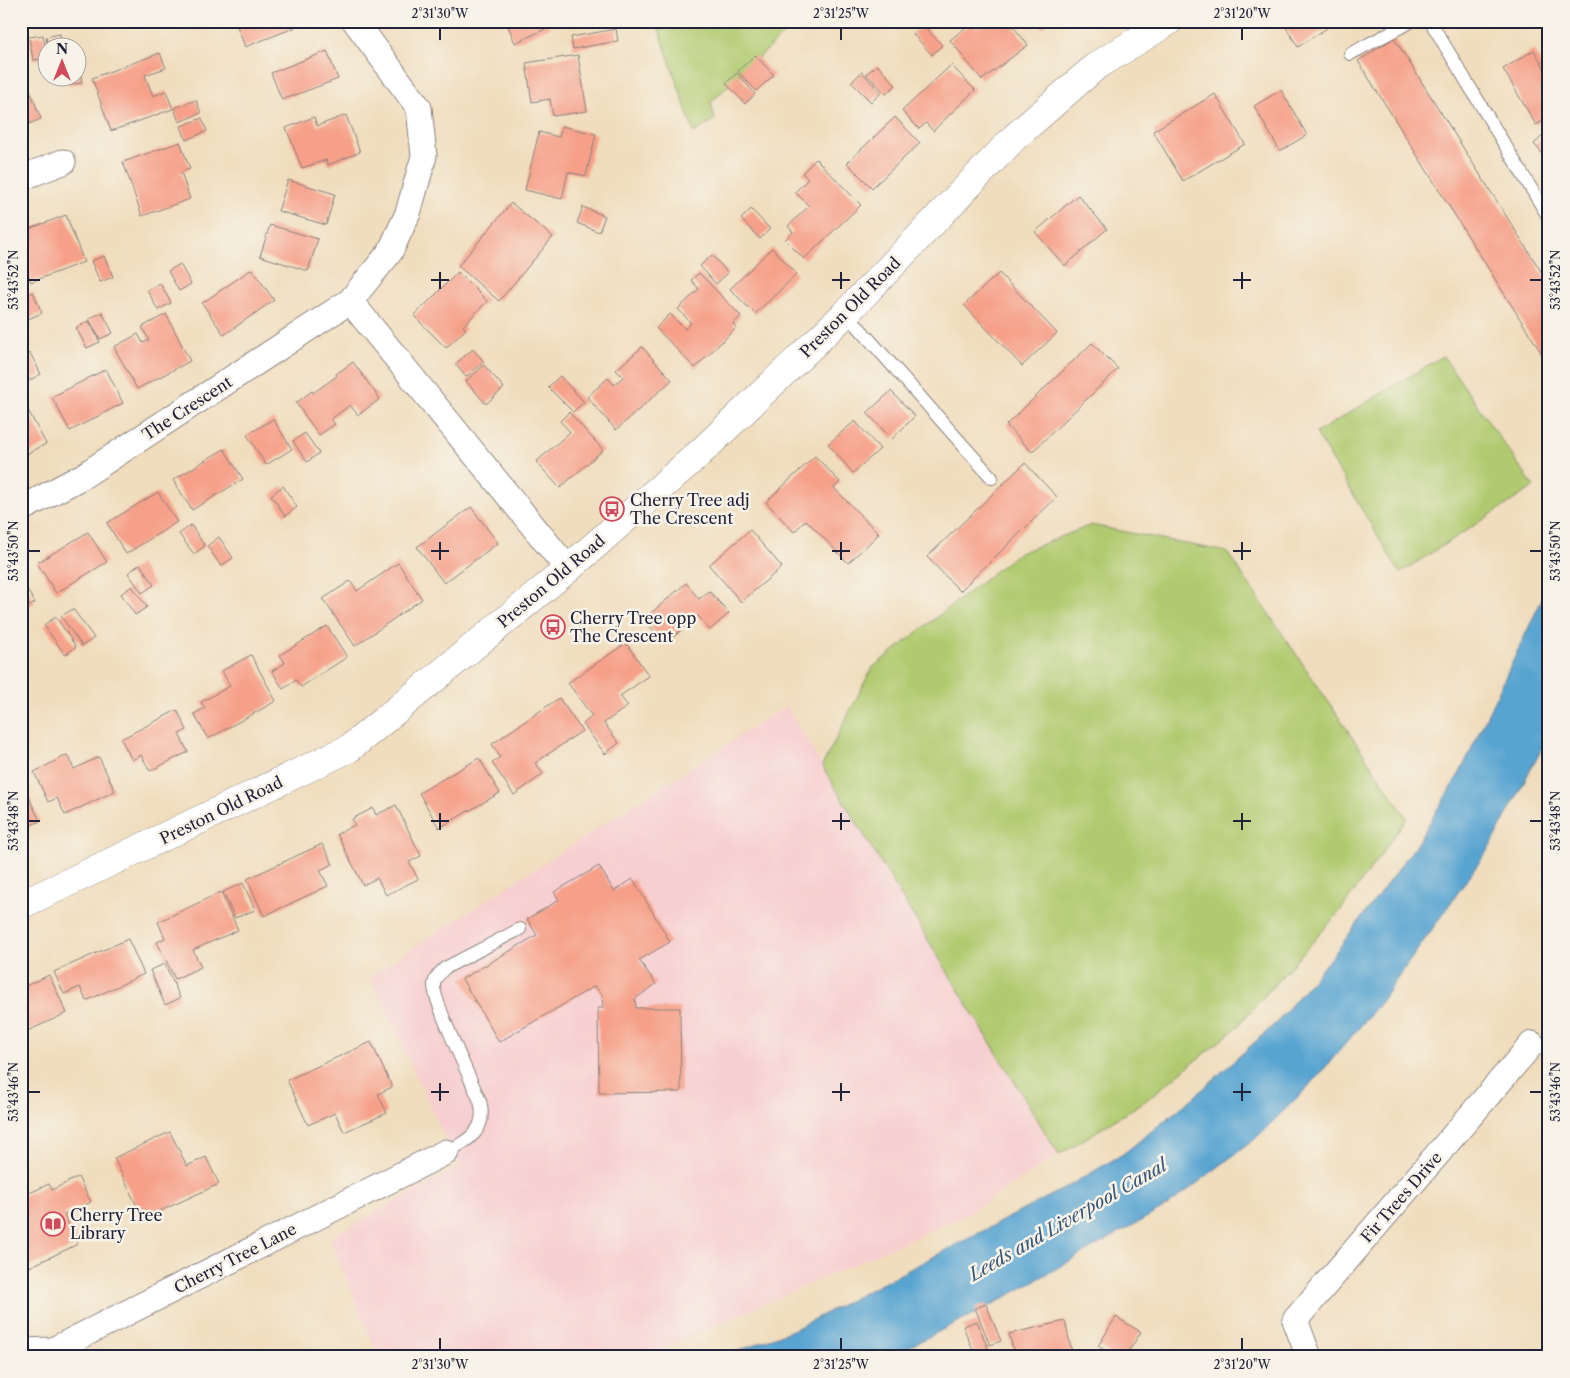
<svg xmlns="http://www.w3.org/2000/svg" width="1570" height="1378" font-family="'Libre Caslon Text',serif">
<rect width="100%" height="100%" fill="#f7f3e8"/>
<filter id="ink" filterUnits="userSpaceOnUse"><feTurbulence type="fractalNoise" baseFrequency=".02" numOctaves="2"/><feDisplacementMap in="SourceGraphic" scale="10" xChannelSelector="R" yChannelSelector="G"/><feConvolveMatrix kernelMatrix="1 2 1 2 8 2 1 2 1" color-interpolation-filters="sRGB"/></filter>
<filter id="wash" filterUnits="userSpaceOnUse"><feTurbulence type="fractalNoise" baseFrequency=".0096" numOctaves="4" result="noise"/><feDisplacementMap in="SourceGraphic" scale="20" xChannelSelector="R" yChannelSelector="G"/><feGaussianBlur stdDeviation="1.12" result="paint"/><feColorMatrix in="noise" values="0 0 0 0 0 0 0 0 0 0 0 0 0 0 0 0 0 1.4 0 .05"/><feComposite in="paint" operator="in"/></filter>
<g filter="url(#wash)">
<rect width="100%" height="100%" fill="#f0ddbd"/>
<path fill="#f7cfd0" d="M786,706L1059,1155L965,1215L644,1357H379L329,1238L461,1166L442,1132L370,976Z"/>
<path fill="#b1ca70" stroke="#6a7656" d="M656,21H798L711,102L715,119L694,133Z
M1443,356L1534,487L1400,573L1316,433Z
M1091,525L1227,552L1407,818L1341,910L1235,1029L1145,1101L1059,1155L822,766L872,668L1017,554Z"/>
<path fill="#59a4d1" stroke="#3e6386" d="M1549,584V734L1490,847L1380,1003L1312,1083L1255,1139L1167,1206L999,1301L889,1357H723L795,1329L1067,1187L1123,1154L1193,1098L1277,1022L1338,949L1414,848L1461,771Z"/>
<g id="blocks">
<path fill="#f6a089" d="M235,21H291L294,28L245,47Z
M506,21H547L550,27L515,43Z
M984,21H1009L1028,45L982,80L950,40L973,22L977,27Z
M1037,21H1050L1042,28Z
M1282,21H1323L1327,28L1298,47Z
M923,25L942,45L932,55L913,34Z
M616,29L618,41L573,49L571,37Z
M60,34L63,48H48L46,37Z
M43,35L47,58L33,60L29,37Z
M1394,38L1549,284V365L1358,61Z
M1534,50L1549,76V117L1536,125L1503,69Z
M327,51L338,79L282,100L271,73Z
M160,53L166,68L145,75L153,96L166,91L173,109L111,131L92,78Z
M578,55L587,111L553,116L550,99L532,102L526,63Z
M755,55L774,75L756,91L738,71Z
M79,60L82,83L68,85L67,78H78Z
M877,65L896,85L886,94L866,74Z
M951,65L975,90L933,131L926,123L919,129L902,111Z
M23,72L41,119L21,127V73Z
M862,72L881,93L871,102L851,82Z
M737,73L755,94L745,104L726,83Z
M1281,90L1307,135L1280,151L1254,106Z
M1215,94L1245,144L1183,181L1153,131Z
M196,100L201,113L179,122L174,108Z
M346,115L360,152L328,165L326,160L302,168L286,128L314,117L317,126Z
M895,117L920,143L872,188L847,163Z
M202,118L207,131L186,140L181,126Z
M562,126L596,134L586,176L568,172L562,199L525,190L539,132L559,137Z
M1549,130V161L1534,144Z
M180,142L190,169L181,172L190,199L142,216L123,162Z
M816,159L861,205L804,259L785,240L793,232L788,226L809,206L795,192L808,179L802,173Z
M288,180L335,194L326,225L278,211Z
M1078,195L1107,229L1065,266L1035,232Z
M511,203L553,237L499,301L458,266Z
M583,207L605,216L599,232L577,223Z
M751,209L770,229L760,239L741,219Z
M66,215L84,262L31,282L21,256V232Z
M270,225L318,239L308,271L260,256Z
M772,248L797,274L755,314L730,289Z
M712,255L728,273L716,284L700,266Z
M104,256L113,277L100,282L91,261Z
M180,264L191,284L179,291L168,271Z
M252,269L274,300L224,335L202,303Z
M458,272L487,301L463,326L466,329L446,348L414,316Z
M699,273L741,316L733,324L736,328L695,368L656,328L670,314L685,329L691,323L678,309L699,289L691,280Z
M999,273L1057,333L1022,366L964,305Z
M160,283L171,303L158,310L147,290Z
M33,292L42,313L28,319L21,297Z
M102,312L113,333L100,339L89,319Z
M166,314L190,361L137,389L114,347L138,334L143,343L149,340L142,327Z
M89,321L100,342L87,348L76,328Z
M1092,343L1118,369L1032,452L1006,425Z
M642,347L672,380L616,430L587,397L608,378L614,385L623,377L616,370Z
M473,349L484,362L466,377L455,364Z
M30,353L41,374L28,381L21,367V358Z
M353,362L380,399L358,415L350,405L331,419L335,424L319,435L296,403L312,391L313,393L337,376L336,374Z
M484,365L504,388L486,404L466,381Z
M106,369L123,403L70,431L52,397Z
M21,370L28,383L21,386Z
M560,376L584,402L573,412L548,387Z
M891,391L915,416L892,439L867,413Z
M21,397L46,444L21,457Z
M569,412L603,450L560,488L536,462L570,432L560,421Z
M273,419L292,449L266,465L247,435Z
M855,421L880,449L853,473L828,444Z
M305,433L319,453L307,462L293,441Z
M224,449L243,479L192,510L173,480Z
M815,456L840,482L834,488L879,534L848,563L806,520L794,532L766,502Z
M1025,463L1057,497L960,591L927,557Z
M283,486L297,507L285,516L271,495Z
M158,492L177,522L126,554L107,523Z
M471,507L498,543L444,583L417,547Z
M191,525L205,546L194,554L179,534Z
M750,530L782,567L741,602L709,565Z
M88,532L107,562L56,593L37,563Z
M219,537L233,558L221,566L207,546Z
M398,563L422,599L355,646L323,599L350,581L357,591Z
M140,564L154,585L142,593L128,573Z
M21,580L35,603L21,611Z
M686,583L699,599L709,591L729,613L710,630L698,616L665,644L644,619Z
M132,586L147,607L135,615L121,594Z
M73,609L94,638L82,646L61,616Z
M56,617L76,647L65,655L44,625Z
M327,626L347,657L301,687L296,680L283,689L272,671L285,663L280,655Z
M626,643L649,676L620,696L628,706L604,723L619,743L605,754L583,724L592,716L568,683Z
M251,655L276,701L208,739L194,714L205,708L201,702L230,686L222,671Z
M559,698L582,731L535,763L543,774L514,795L492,763L500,757L492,744Z
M177,710L187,730L179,734L188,752L150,771L141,755L132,760L121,739Z
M67,755L74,769L99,757L115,791L65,815L57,798L48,802L34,772Z
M479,758L500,793L439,828L419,793Z
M24,787L40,821L21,830V789Z
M396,805L421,856L409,862L418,879L386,895L377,878L363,885L337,834L355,825L352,819L373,808L376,815Z
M322,844L333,864L320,870L328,886L264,916L247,879Z
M599,866L614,891L633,879L670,942L639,960L656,984L635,999L636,1008H680L681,1092L599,1093L598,1008H603L602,995L595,986L499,1042L462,979L537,935L527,919L559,900L554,892Z
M243,883L255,910L235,918L223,892Z
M221,892L238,930L193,950L201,967L175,979L157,942L165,938L158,922Z
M128,939L144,974L86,1001L80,987L64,994L54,972Z
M165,964L180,998L165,1005L150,970Z
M49,975L67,1013L21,1034V988Z
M371,1042L392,1087L378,1094L387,1113L344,1132L335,1113L308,1125L287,1080Z
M170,1132L187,1166L206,1157L219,1184L143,1219L114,1158Z
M78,1177L91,1202L64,1214L78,1244L21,1271V1197L49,1184L52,1190Z
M986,1304L1001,1341L990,1345L975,1308Z
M1116,1317L1141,1332L1125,1357H1115L1098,1346Z
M977,1321L991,1356L988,1357H976L963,1326Z
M1065,1321L1073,1357H1015L1009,1334Z"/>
</g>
</g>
<g filter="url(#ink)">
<use href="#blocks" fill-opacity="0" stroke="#89807c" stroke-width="1"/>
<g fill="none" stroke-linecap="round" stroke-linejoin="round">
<g stroke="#89807c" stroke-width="14">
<path id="service" d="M1133,21L1143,37
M1430,21L1549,218
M1350,54L1412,21
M846,313L992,478
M446,1152C469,1141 488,1129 480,1101C472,1082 432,999 434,984C435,977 440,973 445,968L520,929"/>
</g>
<g stroke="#89807c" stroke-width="27">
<path id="minor" d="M21,178L63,162
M350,301L568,569
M21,509L83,476L350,301L390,252L408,213L424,156L419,108L355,21
M21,1351L53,1350L446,1152
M1309,1357L1295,1320L1532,1044"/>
</g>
<g stroke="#89807c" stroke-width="29">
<path id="primary" d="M21,905L350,748L568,569L703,450L846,313L1015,137L1095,67L1169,21"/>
</g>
<use href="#service" stroke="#fff" stroke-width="12"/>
<use href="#minor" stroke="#fff" stroke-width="25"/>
<use href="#primary" stroke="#fff" stroke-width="28"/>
</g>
</g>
<path fill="none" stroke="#22223b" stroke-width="2" d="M440,28V40M841,28V40M1242,28V40M440,272V289M841,272V289M1242,272V289M28,280H40M431,280H449M832,280H850M1233,280H1251M1530,280H1542M440,542V560M841,542V560M1242,542V560M28,551H40M431,551H449M832,551H850M1233,551H1251M1530,551H1542M440,813V830M841,813V830M1242,813V830M28,821H40M431,821H449M832,821H850M1233,821H1251M1530,821H1542M440,1083V1101M841,1083V1101M1242,1083V1101M28,1092H40M431,1092H449M832,1092H850M1233,1092H1251M1530,1092H1542M440,1338V1350M841,1338V1350M1242,1338V1350"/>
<defs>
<g id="bus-ring" transform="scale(1.25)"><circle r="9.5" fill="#f7f3e8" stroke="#d1495b" stroke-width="1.5"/><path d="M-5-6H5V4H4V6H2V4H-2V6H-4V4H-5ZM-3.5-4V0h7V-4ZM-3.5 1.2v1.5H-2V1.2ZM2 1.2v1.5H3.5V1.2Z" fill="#d1495b"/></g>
<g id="library-ring" transform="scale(1.25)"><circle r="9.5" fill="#f7f3e8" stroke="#d1495b" stroke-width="1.5"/><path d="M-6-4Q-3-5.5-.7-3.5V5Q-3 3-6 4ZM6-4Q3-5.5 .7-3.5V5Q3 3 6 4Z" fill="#d1495b"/></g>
</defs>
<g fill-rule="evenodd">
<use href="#bus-ring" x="612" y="509"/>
<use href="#bus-ring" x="553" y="627"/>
<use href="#library-ring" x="53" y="1224"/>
</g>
<g text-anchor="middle" stroke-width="5" stroke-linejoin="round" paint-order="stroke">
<g font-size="16" fill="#22223b" stroke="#f7f3e8">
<text transform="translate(850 307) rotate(-45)" y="6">Preston Old Road</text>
<text transform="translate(187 408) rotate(-33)" y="6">The Crescent</text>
<text transform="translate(551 581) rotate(-40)" y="6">Preston Old Road</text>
<text transform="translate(221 810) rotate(-26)" y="6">Preston Old Road</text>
<text transform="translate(1401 1197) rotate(-49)" y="6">Fir Trees Drive</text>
<text transform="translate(235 1258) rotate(-27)" y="6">Cherry Tree Lane</text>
</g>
<g font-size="16" fill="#22223b" stroke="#f7f3e8" text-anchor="start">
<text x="630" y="506">Cherry Tree adj<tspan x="630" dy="18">The Crescent</tspan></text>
<text x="570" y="624">Cherry Tree opp<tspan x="570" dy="18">The Crescent</tspan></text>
<text x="70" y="1221">Cherry Tree<tspan x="70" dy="18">Library</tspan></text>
</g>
<g font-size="18" font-style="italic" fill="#385677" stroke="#f7f3e8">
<text transform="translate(1068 1220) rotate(-30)" y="6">Leeds and Liverpool Canal</text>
</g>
</g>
<rect width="1570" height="1378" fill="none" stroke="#f7f3e8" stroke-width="55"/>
<g transform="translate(62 62)"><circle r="24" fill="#f7f3e8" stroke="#a29fa3"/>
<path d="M0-4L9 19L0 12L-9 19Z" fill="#d1495b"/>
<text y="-8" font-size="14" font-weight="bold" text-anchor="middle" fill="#22223b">N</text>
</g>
<rect x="28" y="28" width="1514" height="1322" fill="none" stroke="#22223b" stroke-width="2"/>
<g font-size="12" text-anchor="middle" fill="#22223b">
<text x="440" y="18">2°31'30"W</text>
<text x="841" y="18">2°31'25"W</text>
<text x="1242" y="18">2°31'20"W</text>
<text transform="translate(14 280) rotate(-90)" y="4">53°43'52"N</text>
<text transform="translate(1556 280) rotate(-90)" y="4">53°43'52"N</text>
<text transform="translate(14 551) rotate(-90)" y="4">53°43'50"N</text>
<text transform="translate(1556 551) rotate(-90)" y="4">53°43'50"N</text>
<text transform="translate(14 821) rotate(-90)" y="4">53°43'48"N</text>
<text transform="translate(1556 821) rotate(-90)" y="4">53°43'48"N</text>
<text transform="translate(14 1092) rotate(-90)" y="4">53°43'46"N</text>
<text transform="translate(1556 1092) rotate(-90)" y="4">53°43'46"N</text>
<text x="440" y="1369">2°31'30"W</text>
<text x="841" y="1369">2°31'25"W</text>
<text x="1242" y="1369">2°31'20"W</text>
</g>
</svg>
